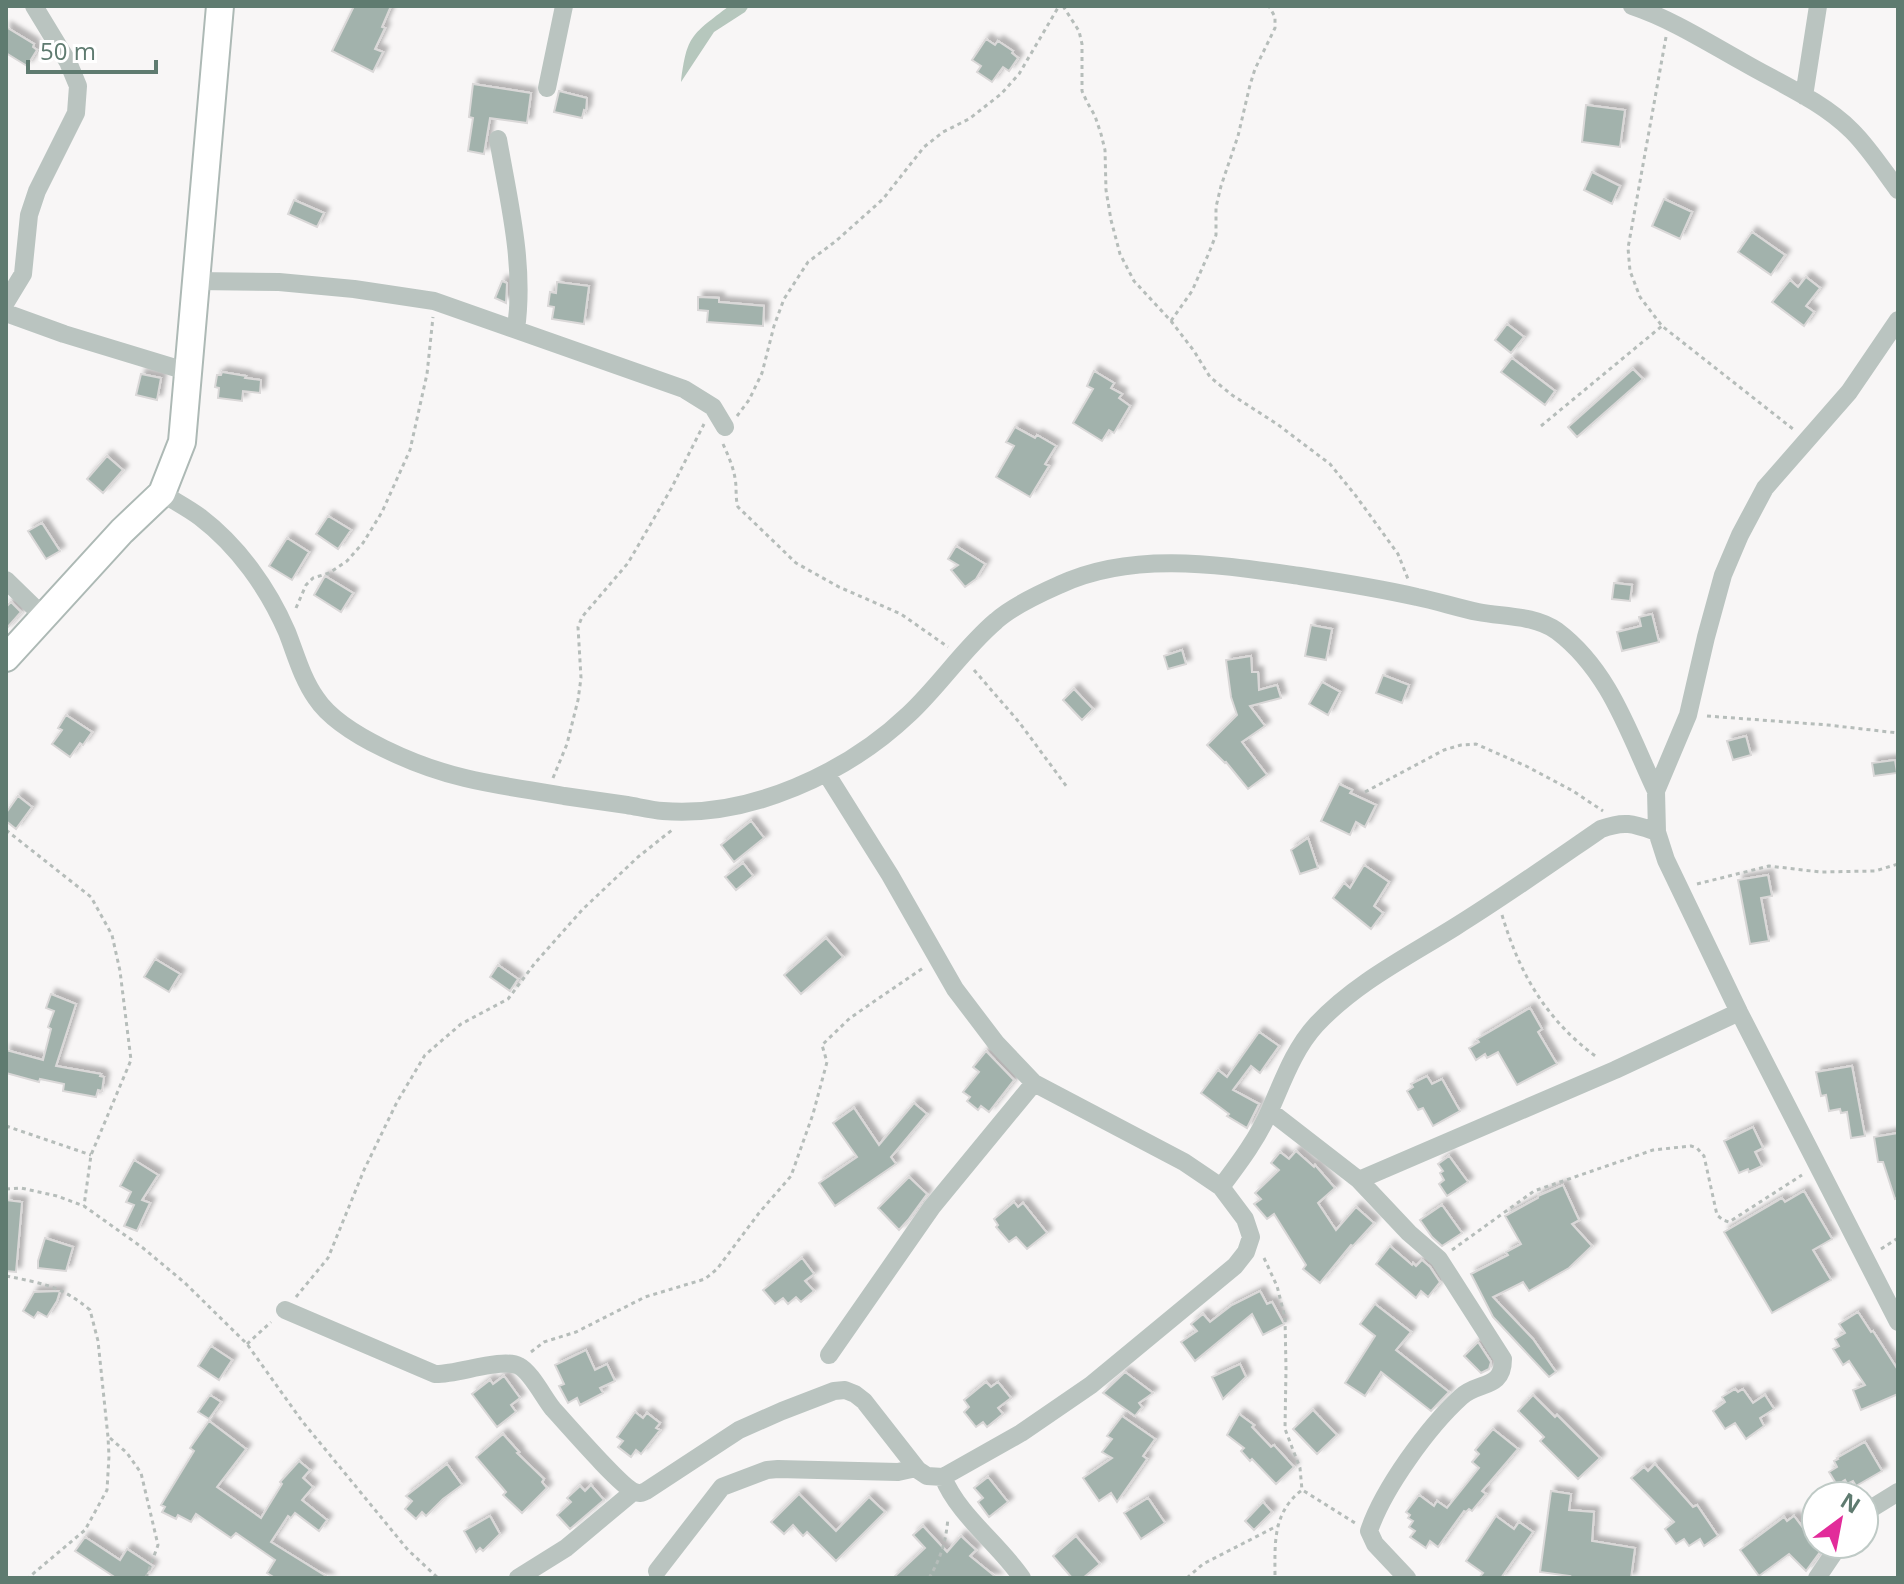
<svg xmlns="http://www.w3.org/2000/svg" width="1904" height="1584" font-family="'Open Sans',sans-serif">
<defs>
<filter id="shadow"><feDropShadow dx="5" dy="-5" stdDeviation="2" flood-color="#0004"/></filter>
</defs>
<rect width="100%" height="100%" fill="#f8f6f6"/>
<path fill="#b6c7bd" d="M729,6H749L745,12L714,32L681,82C687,34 692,35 729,6Z"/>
<path fill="#a2b2ac" stroke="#dad8d8" stroke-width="2" filter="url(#shadow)" d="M354,6H391L382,27L385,28L375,49L383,52L373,72L332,51Z
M6,27L34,44L33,47L37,50L27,66L6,53Z
M986,39L995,45L998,41L1013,51L1012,53L1018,58L1009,71L1003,67L992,82L977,72L981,66L972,60Z
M473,84L531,93L527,123L490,118L484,154L468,151L473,118L469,117Z
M559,91L587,98L586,111L584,110L582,118L554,112Z
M1586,105L1625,110L1620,147L1582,142Z
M1592,172L1620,186L1612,204L1584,190Z
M1664,199L1692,212L1680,239L1652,226Z
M294,200L324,213L317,227L288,214Z
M1752,232L1785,255L1771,275L1738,252Z
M1806,277L1820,288L1806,306L1814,312L1804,326L1772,302L1790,280L1798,287Z
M502,281L507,283L506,303L495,298Z
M557,282L589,286L584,324L552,319L554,307L548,306L550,292L556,293Z
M698,297L719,298V302L764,306L763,326L707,322L708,311L698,310Z
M1507,324L1524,337L1511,353L1495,340Z
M1512,358L1555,391L1545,405L1501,372Z
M1633,369L1643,379L1577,437L1568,427Z
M1094,371L1114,383L1111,388L1122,394L1119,398L1130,406L1114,433L1109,430L1102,441L1073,423L1093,389L1087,386Z
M222,372L246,376L245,378L261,380L260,393L243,391L242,401L218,398L219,388L215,387L217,375H221Z
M141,374L161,378L157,400L136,395Z
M1015,427L1035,438L1037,435L1056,446L1045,464L1049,466L1030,497L996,477L1014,446L1006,442Z
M107,456L123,470L103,493L87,479Z
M328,516L351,530L338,549L316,534Z
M42,523L60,551L46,559L28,531Z
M287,538L309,552L292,580L269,566Z
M956,546L985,564L976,579L965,587L951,570L958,565L948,559Z
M325,576L353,593L341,612L314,595Z
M1614,583L1632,585L1630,601L1612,599Z
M11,602L21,612L6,629V607Z
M1652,614L1659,642L1622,651L1617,632L1641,626L1639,617Z
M1311,625L1332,629L1326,660L1305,656Z
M1182,650L1186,664L1168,669L1164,656Z
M1251,656L1252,672H1258L1259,690L1277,685L1281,698L1250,706L1265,726L1242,742L1267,775L1248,789L1226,762L1225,763L1207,745L1237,715L1231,697L1226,660Z
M1383,675L1409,685L1402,703L1376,693Z
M1322,682L1340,692L1328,715L1309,704Z
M1074,689L1093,709L1082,720L1063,700Z
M66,715L92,732L83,745L80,743L70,757L52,744L62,730L58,728Z
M1746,736L1751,755L1733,760L1727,741Z
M1895,760L1897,773L1874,776L1872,763Z
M1339,784L1352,790L1350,793L1376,805L1365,827L1356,822L1350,835L1321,821Z
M18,796L32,807L16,829L6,821V813Z
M751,821L764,838L734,862L721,845Z
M1308,838L1318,868L1300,874L1291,850Z
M743,863L753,876L736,890L725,877Z
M1364,865L1389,882L1374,906L1383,913L1371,929L1333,898L1344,883L1350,888Z
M1768,875L1772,896L1761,898L1769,941L1750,944L1738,880Z
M826,938L843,957L801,994L784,975Z
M155,959L180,974L169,992L144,977Z
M498,965L518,979L510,991L490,977Z
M51,994L76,1004L56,1066L101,1074L100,1076L104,1077L102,1091L98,1090L96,1097L63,1091L64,1084L40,1079L39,1082L6,1073V1050L43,1060L51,1029L48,1027L54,1011L46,1008Z
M1530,1008L1542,1029L1538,1032L1557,1064L1517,1085L1498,1052L1487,1058L1485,1054L1476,1060L1469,1048L1479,1042L1477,1039Z
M1259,1032L1279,1046L1260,1073L1251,1066L1233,1090L1259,1104L1247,1128L1227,1116L1229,1114L1201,1093L1218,1070L1227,1077Z
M986,1051L1014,1080L989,1112L981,1106L978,1110L967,1101L970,1097L963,1092L979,1072L973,1067Z
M1852,1066L1865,1136L1851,1138L1847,1112L1841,1113L1840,1109L1829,1111L1826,1095L1821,1096L1816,1072Z
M1427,1076L1432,1084L1442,1079L1460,1111L1433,1126L1423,1108L1418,1110L1407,1091L1413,1087L1411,1084Z
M914,1103L927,1114L891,1157L896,1164L835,1206L819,1183L857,1157L833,1123L854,1108L879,1145Z
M1753,1127L1763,1148L1755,1152L1762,1166L1749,1172L1748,1169L1739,1173L1724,1141Z
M1898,1133V1198L1895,1199L1883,1162H1878L1874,1137Z
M1296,1151L1314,1167L1315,1165L1335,1188L1318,1203L1336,1230L1356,1207L1374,1223L1353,1246L1351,1245L1320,1283L1303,1269L1306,1265L1274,1214L1267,1219L1254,1204L1261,1199L1255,1193L1279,1170L1271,1163L1280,1152L1289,1159Z
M1449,1156L1468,1182L1447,1196L1439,1184L1444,1180L1440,1173L1443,1171L1438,1164Z
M134,1160L158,1175L142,1200L150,1203L137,1231L124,1226L134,1205L126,1202L131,1192L120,1186Z
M909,1177L927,1194L908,1220L899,1230L878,1208Z
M1563,1185L1579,1220L1572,1224L1592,1246L1569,1268L1529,1291L1523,1282L1493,1297L1533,1339L1556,1372L1549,1377L1493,1317L1471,1274L1508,1255L1506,1252L1521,1244L1505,1216L1538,1198V1196Z
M1804,1191L1832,1239L1813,1250L1831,1280L1772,1313L1724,1232L1782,1198L1785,1202Z
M6,1200L22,1202L16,1272L6,1271Z
M1014,1202L1018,1207L1023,1203L1047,1233L1027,1249L1016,1237L1009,1242L996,1227L998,1225L994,1219Z
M1442,1205L1462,1233L1442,1246L1432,1237L1420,1220Z
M45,1238L73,1247L66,1271L38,1268V1261Z
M1390,1246L1412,1265L1413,1263L1416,1266L1422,1260L1430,1267L1440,1282L1428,1297L1421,1291L1416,1298L1376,1264Z
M802,1258L814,1274L805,1281L814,1291L801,1302L796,1297L788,1304L783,1298L775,1304L763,1290Z
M60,1291L57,1301L47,1317L38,1312L34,1318L23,1311L34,1292Z
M1260,1291L1267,1304L1272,1302L1284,1324L1263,1335L1252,1314L1195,1361L1181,1342L1197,1331L1191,1324L1203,1314L1210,1322L1232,1305Z
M1375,1304L1411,1332L1396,1350L1449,1392L1431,1411L1381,1372L1365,1396L1345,1383L1375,1336L1360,1324Z
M1858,1312L1871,1332L1873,1331L1898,1370V1394L1861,1410L1853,1390L1865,1385L1849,1361L1843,1365L1833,1349L1839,1346L1835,1339L1845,1333L1839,1324Z
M1478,1342L1491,1362L1489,1369L1481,1373L1464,1356Z
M211,1346L232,1360L219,1380L198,1366Z
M586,1350L595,1370L607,1364L615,1381L600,1388L603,1393L580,1405L577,1398L568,1403L559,1386L564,1384L555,1365Z
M1240,1364L1246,1377L1223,1399L1212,1377Z
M1125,1372L1153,1393L1139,1403L1142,1407L1135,1416L1103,1393Z
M504,1376L520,1398L511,1405L516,1412L497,1427L472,1394L490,1380L493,1384Z
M986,1382L991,1387L998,1382L1011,1398L998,1408L1003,1414L987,1427L983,1422L976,1427L964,1412L969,1407L964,1400Z
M1735,1389L1738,1392L1743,1389L1753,1403L1765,1395L1774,1409L1760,1418L1764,1426L1746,1439L1735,1423L1725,1429L1713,1411L1725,1402L1722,1397Z
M210,1395L221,1402L209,1419L198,1412Z
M1533,1395L1555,1417L1557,1415L1600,1458L1578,1479L1540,1441L1544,1437L1518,1411Z
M1313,1410L1337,1435L1317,1454L1293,1429Z
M635,1412L643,1418L647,1413L660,1423L656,1428L660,1430L641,1454L636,1450L631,1457L618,1447L623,1441L617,1437Z
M1239,1414L1254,1425L1252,1427L1271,1447L1274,1445L1294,1467L1276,1484L1252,1459L1250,1461L1241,1451L1244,1448L1227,1435Z
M1122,1416L1155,1439L1143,1456L1147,1459L1117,1502L1111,1493L1099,1501L1083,1478L1112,1458L1102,1452L1112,1439L1107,1436Z
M209,1421L246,1449L217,1487L261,1518L282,1484L280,1482L299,1461L310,1470L303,1478L313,1487L302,1500L327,1520L319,1531L295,1513L291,1518L288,1516L271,1542L329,1578H275L267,1573L275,1560L236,1533L231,1538L196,1514L191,1522L178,1515L176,1519L162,1512L165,1507L161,1505L194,1451L190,1448Z
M1493,1429L1518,1449L1482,1491L1486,1494L1472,1511L1469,1509L1466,1512L1464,1511L1438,1547L1430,1541L1426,1548L1410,1537L1415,1531L1409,1527L1413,1521L1408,1518L1410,1515L1406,1512L1419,1495L1434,1506L1437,1501L1447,1508L1479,1468L1472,1462L1479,1454L1475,1450Z
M503,1434L519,1452L517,1453L544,1479L542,1482L547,1488L522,1513L503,1495L506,1492L476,1457Z
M1865,1442L1882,1471L1856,1486L1853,1481L1847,1484L1845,1480L1837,1485L1829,1472L1837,1467L1834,1461L1838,1459L1837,1458Z
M447,1464L462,1485L443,1499L426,1516L422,1512L416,1519L405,1509L412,1501L406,1496Z
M1655,1464L1693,1507L1697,1505L1718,1536L1704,1546L1700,1539L1689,1546L1684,1539L1676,1544L1665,1529L1674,1522L1631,1478L1644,1467L1648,1471Z
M988,1477L1008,1502L989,1517L978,1502L983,1498L974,1488Z
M591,1485L604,1500L570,1529L557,1515L571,1502L567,1498L580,1486L585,1491Z
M1551,1491L1571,1494L1569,1510L1594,1512L1592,1541L1635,1548L1631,1578H1569L1570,1576L1540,1572Z
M799,1494L836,1531L869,1497L885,1512L836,1561L807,1532L803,1536L793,1525L784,1534L771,1522Z
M1148,1498L1165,1523L1141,1539L1124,1513Z
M1263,1502L1272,1512L1254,1530L1245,1521Z
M490,1516L500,1534L483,1551L480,1548L476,1552L464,1531Z
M1496,1516L1514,1529L1519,1522L1533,1532L1501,1578H1479L1483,1573L1466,1561Z
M1794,1516L1813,1541L1811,1543L1820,1552L1806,1571L1789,1554L1759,1576L1740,1550L1784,1517L1787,1521Z
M923,1526L947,1552L961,1536L976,1550L970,1556L997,1578H893L925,1548L913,1535Z
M1076,1536L1100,1564L1083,1578H1072L1053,1556Z
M85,1537L120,1560L127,1549L153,1566L145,1578H116L75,1551Z"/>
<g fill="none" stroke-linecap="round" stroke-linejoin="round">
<g stroke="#adb9b5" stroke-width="30">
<path id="secondary" d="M6,658L122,531L162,493L182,442L220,6"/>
</g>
<path stroke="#b6bdba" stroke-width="3" stroke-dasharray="4 4" stroke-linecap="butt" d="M1063,6L1079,31L1082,44V91L1087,102L1095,116L1101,134L1105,150L1106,190L1111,220L1120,254L1134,281L1171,321L1194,351L1210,377L1232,395L1277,424L1330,464L1356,496L1398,554L1408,579
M1666,37L1628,248L1630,271L1640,297L1662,326L1793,429
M1171,321L1192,291L1208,255L1216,235V207L1221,186L1238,136L1250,85L1255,69L1275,28V17L1269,6
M737,416L749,400L762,373L774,326L784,299L808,262L836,241L883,199L924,147L943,132L969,119L1001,94L1019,74L1059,6
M1541,426L1662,326
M723,444C728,455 733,466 735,478C737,488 735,497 738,507L796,563L839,587L901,614L948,647
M296,608L306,585L313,578L329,573L347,561L363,543L382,512L410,450L427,374L433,317
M974,670L1019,722L1067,787
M1707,716L1828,725L1898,733
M553,778L567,744L578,700L581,678L578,627L582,617L628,563L671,489L704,424
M1365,792L1444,750L1461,745L1476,744L1526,766L1573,791L1603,811
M6,830L91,897L112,935L120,971L131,1060L91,1155L84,1206
M1697,884L1769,866L1820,872L1875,871L1898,864
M1502,915C1520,975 1547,1021 1598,1058
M6,1126L91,1155
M6,1189L21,1188L57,1196L84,1206L143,1248L185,1283L247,1344L302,1421L408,1550L438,1578
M1881,1249L1898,1238
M1452,1250L1534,1191L1653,1150L1691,1146L1697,1148L1704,1156L1717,1215L1723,1220L1729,1222L1802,1175
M1264,1258L1277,1286L1285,1318L1286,1369L1285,1429L1300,1468L1302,1490C1272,1513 1275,1544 1275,1578
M6,1276C41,1283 62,1286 90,1310L98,1341L108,1437L109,1456L107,1490L85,1530L28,1578
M296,1297L328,1258L364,1170L397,1102L425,1055L461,1024L508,999L535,963L583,909L638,857L672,830
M247,1344L271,1322
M531,1352L544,1342L576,1332L645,1297L705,1279L717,1269L759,1213L791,1176L813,1114L827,1062L822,1045L850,1018L923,968
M110,1438L127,1453L141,1473L158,1545L146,1578
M1304,1491L1355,1523
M929,1578C941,1558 946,1541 948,1518
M1187,1578L1203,1564L1277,1526"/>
<path stroke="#bac4c0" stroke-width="18" d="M1632,6C1671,19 1707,42 1743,62C1779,83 1822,101 1852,131C1870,149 1883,170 1898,190
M547,88L564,6
M1804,96L1818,6
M498,139C509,202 525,265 516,329
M195,281L279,282L354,289L434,301L684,389L713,407L725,427
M6,302L23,274L29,215L37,191L76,113L78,86L68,62L34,6
M6,313L64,334L189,372
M1898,320L1849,392L1765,488L1740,535L1723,575L1706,637L1688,715L1656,791L1657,832L1666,860L1739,1012L1898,1322
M162,493C174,501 188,508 200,517C238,546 268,588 287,632C296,655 302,678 316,698C341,736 422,768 465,778C498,786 531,790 564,796C585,799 606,802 627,805C639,807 651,810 663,811C750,818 847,773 909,714C940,685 964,648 996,621C1010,608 1041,593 1059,585C1133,550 1222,565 1300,576C1339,582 1378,588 1417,597C1437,601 1458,608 1478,612C1504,617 1534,615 1557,631C1610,671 1629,734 1656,791
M6,580L43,616
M1270,1111L1359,1180L1409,1233L1439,1259L1503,1359C1503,1390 1478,1381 1461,1397C1428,1427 1383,1489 1369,1531L1375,1544L1407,1578
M1359,1180L1615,1070L1739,1012
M1221,1187C1239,1163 1258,1138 1270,1110C1283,1081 1294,1049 1316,1025C1355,983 1407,957 1455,927C1505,896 1553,862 1601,829C1625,820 1634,824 1657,832
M285,1310L435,1374C456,1375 503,1357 519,1366C531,1372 544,1398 553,1409C565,1422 622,1488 635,1492C640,1494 641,1493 646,1491L739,1430L782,1411L834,1391L845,1390L855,1394L864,1401L918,1470L927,1476L943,1477L1021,1433L1091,1385L1235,1266L1246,1252L1251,1237L1245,1219L1221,1187L1184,1162L1034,1083L996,1043L955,989L890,875L826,773
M829,1355L932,1207L1034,1083
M943,1477C958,1515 999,1544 1022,1578
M1864,1513L1898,1492
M657,1571L722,1487L767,1470L778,1469L898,1472L916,1468
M518,1578L566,1548L633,1492
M1817,1578L1840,1544"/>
<use href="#secondary" stroke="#fff" stroke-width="26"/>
</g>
<rect width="1904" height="1584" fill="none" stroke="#5f7b70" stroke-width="16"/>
<g transform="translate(1840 1520) rotate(32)"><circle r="38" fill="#ffffff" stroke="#bfcac6" stroke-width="2"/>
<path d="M0-6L14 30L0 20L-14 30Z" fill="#e22c9a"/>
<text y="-12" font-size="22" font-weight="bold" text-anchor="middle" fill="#5f7b70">N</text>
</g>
<path d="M28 60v12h128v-12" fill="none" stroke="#5f7b70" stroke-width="4"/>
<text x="40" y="60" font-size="24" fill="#5f7b70" stroke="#ffffff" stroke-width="6" paint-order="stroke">50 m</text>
</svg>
